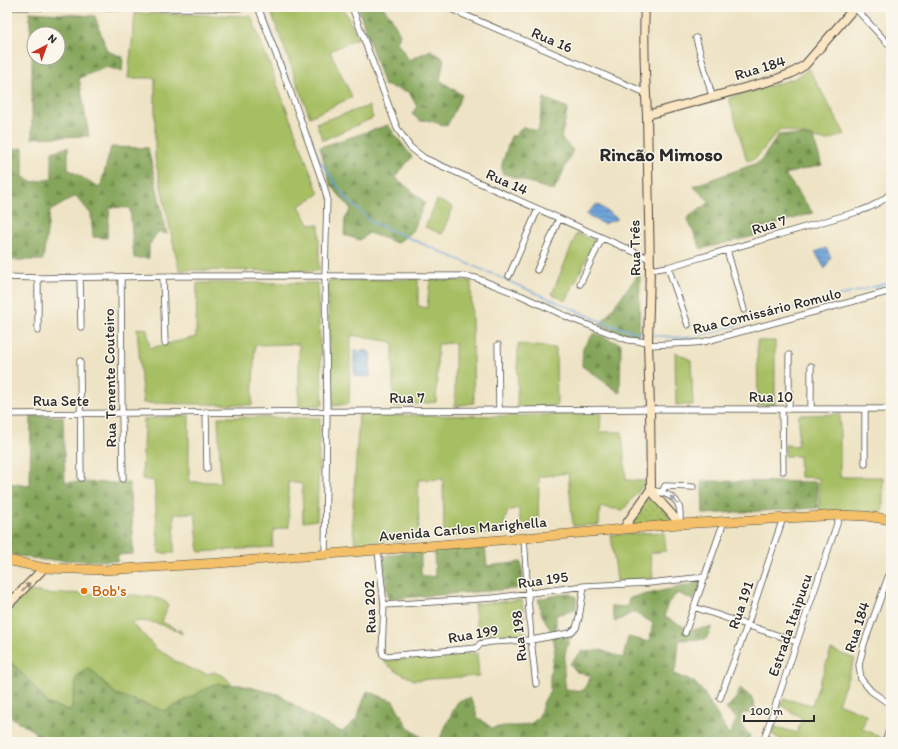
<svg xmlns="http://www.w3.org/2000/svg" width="898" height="749" font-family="Itim,sans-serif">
<defs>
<pattern id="forest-firs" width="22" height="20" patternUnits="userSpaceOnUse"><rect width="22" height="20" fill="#85a65a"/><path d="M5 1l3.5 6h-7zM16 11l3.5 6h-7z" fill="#6d874b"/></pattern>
<pattern id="park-dots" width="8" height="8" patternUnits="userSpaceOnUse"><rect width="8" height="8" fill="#a7bf64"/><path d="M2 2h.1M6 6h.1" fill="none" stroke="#889b53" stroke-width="1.8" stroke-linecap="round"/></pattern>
<pattern id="water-rules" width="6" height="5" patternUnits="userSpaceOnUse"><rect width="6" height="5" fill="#6ca2d9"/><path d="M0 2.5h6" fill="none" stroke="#5984b0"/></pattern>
</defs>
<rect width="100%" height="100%" fill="#fbf7ec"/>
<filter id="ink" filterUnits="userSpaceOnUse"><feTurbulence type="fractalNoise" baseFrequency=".025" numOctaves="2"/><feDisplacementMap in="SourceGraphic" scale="8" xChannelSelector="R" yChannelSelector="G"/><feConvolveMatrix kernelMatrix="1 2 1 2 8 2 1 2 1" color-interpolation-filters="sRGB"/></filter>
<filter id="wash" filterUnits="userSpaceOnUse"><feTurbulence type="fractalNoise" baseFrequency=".012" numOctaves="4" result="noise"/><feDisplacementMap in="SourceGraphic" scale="16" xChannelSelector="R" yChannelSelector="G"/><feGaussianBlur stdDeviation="0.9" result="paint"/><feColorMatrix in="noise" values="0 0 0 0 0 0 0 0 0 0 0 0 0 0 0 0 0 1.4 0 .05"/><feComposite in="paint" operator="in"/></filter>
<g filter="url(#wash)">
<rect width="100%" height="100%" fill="#eee3c4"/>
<path fill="#a7bf64" stroke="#697548" d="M285,7H343L358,38L330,51L352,97L310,117L271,12Z
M135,13L251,16L319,194L299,206L309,224L319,225V271L179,270L155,159V78H128Z
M809,69L845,134L827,141L780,129L756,158L747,161L729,98L796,78Z
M369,106L373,118L323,140L316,123Z
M437,200L453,207L442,234L425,227Z
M577,233L595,241L566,301L552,294Z
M418,279V306L427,308L430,280L471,281L474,403L455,406V343L438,344L436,402L393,407V342L351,335L349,404L330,406L328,281Z
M197,283H317L323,405L299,406V344L255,345L252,405L143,403L137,328L147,329L150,348L196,337Z
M757,341H775V405H758Z
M518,344L556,348L557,406L517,407Z
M675,352L691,360L693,405H676Z
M601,413L600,432H622L626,480L647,481L623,510L600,507L599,525L573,526L568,473L539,477L538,528L523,532L518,508L508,511L501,532L444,537L443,479L418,480L419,540L355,544L352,521L359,415L515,416Z
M840,414V477H883V512L820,511L819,478L800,477L799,456H785V445L798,446L799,415Z
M189,415V482H221L218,417L320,418L317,520L303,522L302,484L288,482L289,527L274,530L272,547L199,552L195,513L174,514V553H159L154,481L142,479L144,419Z
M664,532L666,551L650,553L653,578L617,581L611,535Z
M29,591L40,592L52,595L59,593L134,595L157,598L166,602L168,605L162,622L181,631L182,634C169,626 146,618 131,623L144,635L156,649L169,656L175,661L191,669L208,674L214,672L224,676L233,685L215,684L165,711L116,694L89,668L77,676L71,711L48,704L31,683L11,662L7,665V615L14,606Z
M522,600L526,633L479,639L474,604Z
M831,650L855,659L838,703L867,715L862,728L883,739L881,742H784L772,734L773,726L797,733L802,718L780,705L784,699L812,705Z
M477,653L479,676L414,680L396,671L383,661Z"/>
<path fill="url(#forest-firs)" stroke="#586842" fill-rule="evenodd" d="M358,7H383L391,17L400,34L397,42L409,60L431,50L444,59L440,80L462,95L447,126L427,120L420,121L412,114L417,107L409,92L384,85Z
M29,12L95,16L107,51L123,57L122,72L107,67L79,78L89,136L32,138V50ZM34,34H58V58H34Z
M544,98L568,108L561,138L573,150L554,191L502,173V164L511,136H515L523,127L538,131Z
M388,125L412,157L395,177L425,202L413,231L397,243L369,233L360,240L344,235L345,219L351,209L330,184L320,147Z
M779,134L813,137L822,165L785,174L813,213L761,228L762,234L701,249L687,218L710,202L693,186L760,162Z
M68,147V169L100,188L111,147L148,148L167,234L158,232L149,245V258H134L130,208L110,207L107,238L93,237L91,214L76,196L50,211L43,260H11L9,150L23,148V177L32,182L52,179V152Z
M640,272L639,337L619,333L600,325Z
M594,333L621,344L620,393L582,366L583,348Z
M31,415L63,417L65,482L129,483L132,516L133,554L117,555L118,561L44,560L7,554L9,483L30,486Z
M702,481L817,482L818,508L703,514Z
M485,546L487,566L521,562L524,588L388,599L383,556L421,550V575L435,577L434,551Z
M702,582L693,602V600L678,593C668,602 666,604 665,617L690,630L712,627L706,639L679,640L677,663L674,674L694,682L704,693L729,735L737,719L726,709L736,698L740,688L751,697L758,714L742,713L740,723L750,736L747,742H438L458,701L470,698L475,708L477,717L492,728L507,726H519L532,723L539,716L544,701L550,691V675L555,647L551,631L542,615L538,599L568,593L576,597V610L556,615V631L560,639L569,633C571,642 565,648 565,656C563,667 564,677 566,689L583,691L591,676L577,672L570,664L581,652L596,651L601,650L623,658L628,637L649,642L653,623L633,612L615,622L611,606L627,607L629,598Z
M11,662L31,683L48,704L71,711L77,676L89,668L116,694L165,711L215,684L240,685L278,694L319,721L342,732L356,720L367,691L393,701L408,727L428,742H36L35,732L7,715V665Z"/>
<path fill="url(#park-dots)" stroke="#697548" d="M648,498H653L671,518L670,520L668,522L663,521L650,522L645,524L630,526V523Z"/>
<path fill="url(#water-rules)" stroke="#4c6682" d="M597,204L618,219L603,224L586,214Z
M826,248L831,257L825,269L815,252Z
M354,350L367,351L371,354L370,377L354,376Z"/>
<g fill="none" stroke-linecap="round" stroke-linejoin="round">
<path stroke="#6ca2d9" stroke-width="1.5" d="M263,9L295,97
M299,107L319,160L345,197L372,222L610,325L644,334
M650,335L685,338L715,332L762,317L891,282
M890,742L891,740"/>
</g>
</g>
<g filter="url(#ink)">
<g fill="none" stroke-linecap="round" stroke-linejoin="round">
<g stroke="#484742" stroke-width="7">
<path id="minor" d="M7,7L155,8H236L256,7
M258,7L295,104L324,186L327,197L325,276L327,411L325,554
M352,7L397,128L410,147L424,158L650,259
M446,7L646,93
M855,8L891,47
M696,38L712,96
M727,250L744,310
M668,267L688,325
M537,270L559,219
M650,270L668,267L860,211C872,207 882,202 891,193
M509,276L538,209
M7,277L38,278L175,276H463L476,278L522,296L572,319L628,340L648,342
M80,277L81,327
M121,277L122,413L123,479
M163,277L165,343
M580,284L602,238
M38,331V278
M498,345L499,410
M649,345L692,343L703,342L891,291
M789,355V409
M80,361L81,478
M782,409L783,471
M811,409V366
M865,409V464
M206,412L207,469
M7,414L650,409H891
M651,490C672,494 684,500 679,524
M662,492L665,486L693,487
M524,538L531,640L536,684
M378,550L384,605L382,650L383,655L387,656L477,648L480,644L490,642L531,640L570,633L576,628L579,618L584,586
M891,569L864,644L859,665L861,679L871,691L891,705
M384,605L494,598L584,586L649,583L705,577
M694,607L797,642
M685,633L724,521
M720,698L747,626L783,518
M763,742L840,515
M885,742L891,725"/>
</g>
<g stroke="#484742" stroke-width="10">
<path id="secondary" d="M645,7C643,43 645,79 647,115L650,270L648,342L650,409L651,489C658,502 671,511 679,524
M647,115L777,79L792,73L805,65L855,7
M624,529L627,523L651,489
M7,606L44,568"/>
</g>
<g stroke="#484742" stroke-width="10">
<path id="primary" d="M7,560L44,568L104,570L219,563L524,538L679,524L840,515L866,516L891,520"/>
</g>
<use href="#minor" stroke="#fff" stroke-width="5.5"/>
<use href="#secondary" stroke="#fbe6c3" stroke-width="8"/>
<use href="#primary" stroke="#f4c16a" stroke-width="9"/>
</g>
<defs><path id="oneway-solid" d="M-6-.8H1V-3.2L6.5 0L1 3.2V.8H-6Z"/></defs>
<use fill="#a0a0a0" href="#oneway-solid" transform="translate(674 500) rotate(-133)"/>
<use fill="#938877" href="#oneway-solid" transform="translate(26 587) rotate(-45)"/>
</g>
<circle fill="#e8710a" stroke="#fbf7ec" stroke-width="1.5" cx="84" cy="591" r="4"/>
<g text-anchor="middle" stroke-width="3" stroke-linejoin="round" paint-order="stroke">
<g font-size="15" fill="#2b2b2b" stroke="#fbf7ec">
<text transform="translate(552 40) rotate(23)" y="5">Rua 16</text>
<text transform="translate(760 68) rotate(-17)" y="5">Rua 184</text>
<text transform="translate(507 182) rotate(24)" y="5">Rua 14</text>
<text transform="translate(769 225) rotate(-17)" y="5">Rua 7</text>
<text transform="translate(635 248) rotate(-91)" y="5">Rua Três</text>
<text transform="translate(767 311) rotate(-14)" y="5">Rua Comissário Romulo</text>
<text transform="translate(110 378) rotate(-91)" y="5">Rua Tenente Couteiro</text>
<text x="771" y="402">Rua 10</text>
<text x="407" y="403">Rua 7</text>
<text x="61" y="406">Rua Sete</text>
<text transform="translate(463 529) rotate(-5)" y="5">Avenida Carlos Marighella</text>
<text transform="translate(543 580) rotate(-8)" y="5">Rua 195</text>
<text transform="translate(741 605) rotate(-71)" y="5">Rua 191</text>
<text transform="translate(370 607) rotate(-92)" y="5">Rua 202</text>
<text transform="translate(790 625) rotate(-71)" y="5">Estrada Itaipucu</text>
<text transform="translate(857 627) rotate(-72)" y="5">Rua 184</text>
<text transform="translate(473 634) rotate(-10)" y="5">Rua 199</text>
<text transform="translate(519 636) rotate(-96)" y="5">Rua 198</text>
</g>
<g font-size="15" fill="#c56008" stroke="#fbf7ec" text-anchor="start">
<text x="92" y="596">Bob's</text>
</g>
<g font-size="19" font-weight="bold" fill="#2b2b2b" stroke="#fbf7ec">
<text x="661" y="161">Rincão Mimoso</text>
</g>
</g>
<rect width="898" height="749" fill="none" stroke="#fbf7ec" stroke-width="24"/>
<g transform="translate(46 46) rotate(41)"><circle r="19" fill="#fbf7ec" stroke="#a8a59f"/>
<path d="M0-3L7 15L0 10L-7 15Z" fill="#c8321e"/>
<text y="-6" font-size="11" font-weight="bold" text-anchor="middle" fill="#2b2b2b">N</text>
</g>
<path d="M744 715v6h70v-6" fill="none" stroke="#2b2b2b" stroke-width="2"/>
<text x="750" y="715" font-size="12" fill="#2b2b2b" stroke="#fbf7ec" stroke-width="3" paint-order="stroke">100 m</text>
</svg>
